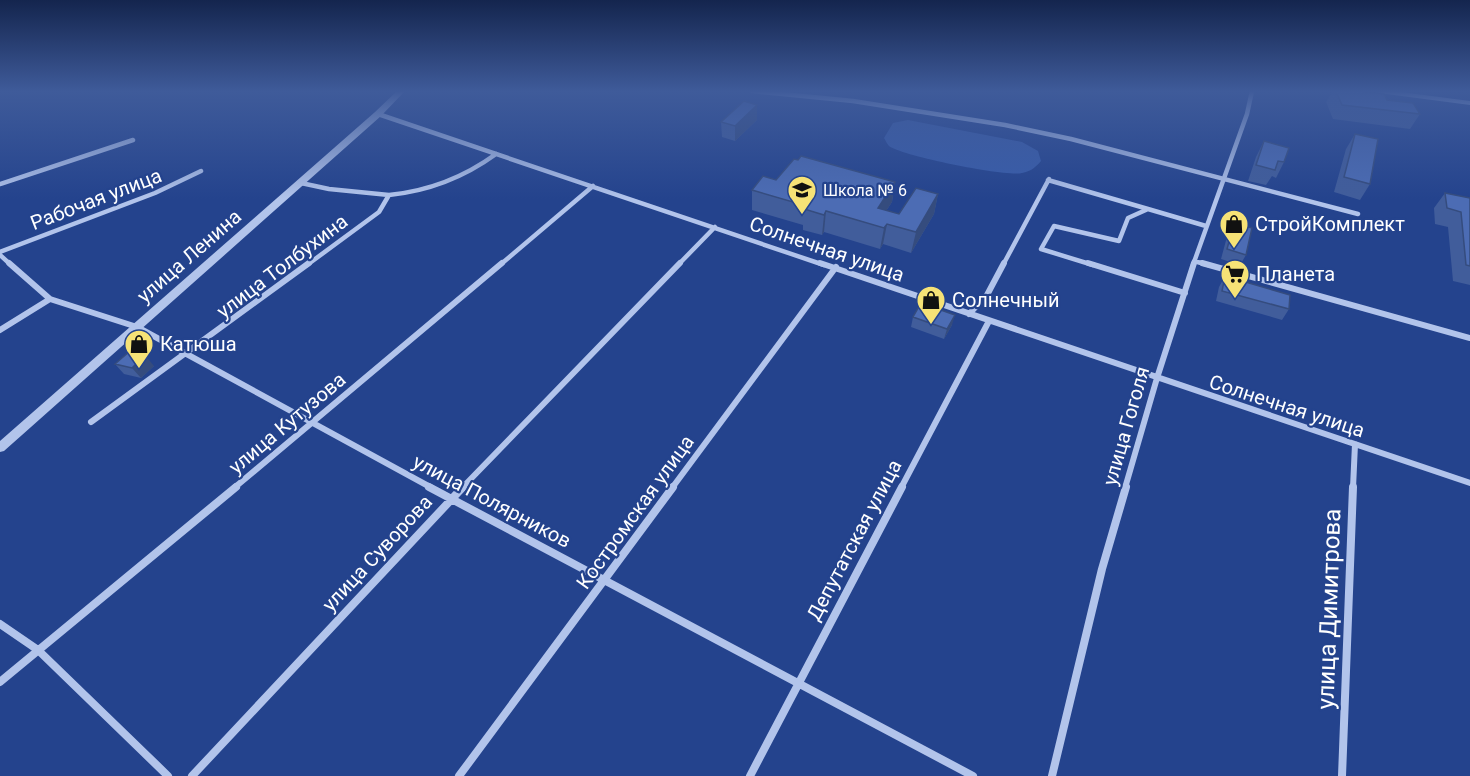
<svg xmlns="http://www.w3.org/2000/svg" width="1470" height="776" font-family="Roboto,sans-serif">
<rect width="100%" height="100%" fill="#24438d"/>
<path fill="#385caa" d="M908,120L1022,142L1038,151L1041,161C1035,168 1031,171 1022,173C1006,177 902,156 889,146C887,144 886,141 884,138L893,123Z"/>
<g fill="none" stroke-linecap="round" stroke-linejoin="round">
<path stroke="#b2c4eb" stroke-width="4.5" d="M752,91L853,101L1005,125L1071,139L1358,214
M378,114L824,265
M1048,180L1148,209
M301,183L329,189L389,195
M0,184L133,140
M0,252L155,193L201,171
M0,255L11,265
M1194,261L1208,265
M307,265L379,212L389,195C429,191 463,178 496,154
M500,265L593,186
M678,265L715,227
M1003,265L1049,179
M1093,265L1041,249L1054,226L1119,241L1128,218L1148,209L1206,226
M1193,265L1247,114L1252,91"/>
<path stroke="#b2c4eb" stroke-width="6" d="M9,263L50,299L137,327L432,488
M820,263L1470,483
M1088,263L1185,293
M1202,263L1470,338
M969,314L987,295L1004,263
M0,330L50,299
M91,422L309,263
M234,488L502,263
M462,488L680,263
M672,488L836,267
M901,488L989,321
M1125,488L1157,378L1194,263
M1353,488L1355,444"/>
<path stroke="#b2c4eb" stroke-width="8" d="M429,487L973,776
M0,624L38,650L168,776
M0,682L236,487
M192,776L463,487
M459,776L673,487
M750,776L902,487
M1052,776L1102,569L1126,487
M1342,776L1353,487"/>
<path fill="#b2c4eb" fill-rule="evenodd" d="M397,91H405L381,116L4,451L0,452V441L375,112Z
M1375,91H1393L1470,101V105L1379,93Z"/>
</g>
<path fill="#415d9b" d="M1333,91H1359L1387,100L1420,114L1410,129L1333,119L1326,102Z
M757,120L735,141L722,137L721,122Z
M1355,134L1370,184L1360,200L1334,192L1346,149Z
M1264,141L1284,162L1276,178L1272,176L1266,185L1248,181L1256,157Z
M776,180L895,182L892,202L886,211L899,214L938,194L934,214L911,253L883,244L880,249L824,232L822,235L803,230V225L752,210V190Z
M1445,193L1470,198V285L1453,281L1448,227L1435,224L1434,208Z
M1234,223L1246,255L1240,265L1221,259L1228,233Z
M1225,276L1289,309L1282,320L1216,301L1219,287Z
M913,317L952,325L944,339L911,327Z
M115,364L154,366L141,378L124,374Z"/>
<path fill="#354c7e" d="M757,105V120L735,141V126Z
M895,182L892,202L876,226L878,208Z
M938,194L934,214L911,253L916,232Z
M826,211L824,232L822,235L824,215Z
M887,224L883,244L880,249L884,228Z
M955,315L952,325L944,339L947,329Z
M145,355L154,366L141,378L132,368Z"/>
<path fill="#4c6cb4" stroke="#354c7e" stroke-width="1.5" d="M1336,91H1359L1384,94L1387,100L1413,103L1420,114L1342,105Z
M744,101L757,105L735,126L721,122Z
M1355,134L1378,139L1370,184L1344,177Z
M1264,141L1289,148L1284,162L1278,161L1275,170L1256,165Z
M801,156L895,182L878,208L899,214L916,188L938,194L916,232L887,224L884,228L826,211L824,215L804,209L807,206L752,190L763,176L776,180L794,159L798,160Z
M1445,193L1470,198V266L1466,265L1461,212L1447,208Z
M1234,223L1252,228L1246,255L1227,249Z
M1225,276L1290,295L1289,309L1222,291Z
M921,303L955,315L947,329L913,317Z
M130,351L145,355L132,368L115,364Z"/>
<linearGradient id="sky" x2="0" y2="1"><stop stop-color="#14254e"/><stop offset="0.46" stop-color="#3f5b9a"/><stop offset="1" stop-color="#3f5b9a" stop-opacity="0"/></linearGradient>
<rect width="1470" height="199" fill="url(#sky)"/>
<defs>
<g id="school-pin" transform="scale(1.5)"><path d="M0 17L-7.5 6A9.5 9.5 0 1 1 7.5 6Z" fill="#f6e276" stroke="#24438d"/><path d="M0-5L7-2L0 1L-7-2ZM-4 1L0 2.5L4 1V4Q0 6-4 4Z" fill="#111"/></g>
<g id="shop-pin" transform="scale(1.5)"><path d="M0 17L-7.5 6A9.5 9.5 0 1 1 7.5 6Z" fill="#f6e276" stroke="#24438d"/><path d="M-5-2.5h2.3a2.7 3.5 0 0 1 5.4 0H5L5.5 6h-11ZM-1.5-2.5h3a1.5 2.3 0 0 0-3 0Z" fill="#111"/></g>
<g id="supermarket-pin" transform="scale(1.5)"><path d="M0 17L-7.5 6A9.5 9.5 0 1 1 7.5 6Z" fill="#f6e276" stroke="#24438d"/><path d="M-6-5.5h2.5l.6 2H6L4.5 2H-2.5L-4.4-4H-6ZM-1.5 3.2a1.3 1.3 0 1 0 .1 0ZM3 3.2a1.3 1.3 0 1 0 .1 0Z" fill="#111"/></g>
</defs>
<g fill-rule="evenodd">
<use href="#school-pin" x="802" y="190"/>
<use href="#shop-pin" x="1234" y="224"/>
<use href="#supermarket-pin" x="1235" y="274"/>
<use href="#shop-pin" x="931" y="300"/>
<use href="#shop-pin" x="139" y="344"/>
</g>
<g text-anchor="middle" stroke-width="4.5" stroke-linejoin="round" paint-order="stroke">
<g font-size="16" fill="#fff" stroke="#24438d" text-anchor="start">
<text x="823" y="196">Школа № 6</text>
</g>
<g font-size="20" fill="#fff" stroke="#24438d">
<text transform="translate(96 199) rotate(-21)" y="7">Рабочая улица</text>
<text transform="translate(827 249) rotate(19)" y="7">Солнечная улица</text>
<text transform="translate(189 256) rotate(-41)" y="7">улица Ленина</text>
<text transform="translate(282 266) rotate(-37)" y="7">улица Толбухина</text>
<text transform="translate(1287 406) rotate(18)" y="7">Солнечная улица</text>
<text transform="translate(287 423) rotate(-40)" y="7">улица Кутузова</text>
<text transform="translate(1126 426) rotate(-74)" y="7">улица Гоголя</text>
<text transform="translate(492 501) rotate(28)" y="7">улица Полярников</text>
<text transform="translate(635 512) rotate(-54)" y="7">Костромская улица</text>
<text transform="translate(854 540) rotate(-62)" y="7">Депутатская улица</text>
<text transform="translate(377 553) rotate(-47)" y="7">улица Суворова</text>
</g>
<g font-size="20" fill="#fff" stroke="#24438d" text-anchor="start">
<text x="1255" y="231">СтройКомплект</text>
<text x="1256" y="281">Планета</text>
<text x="952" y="307">Солнечный</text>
<text x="160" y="351">Катюша</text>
</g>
<g font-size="24" fill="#fff" stroke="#24438d">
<text transform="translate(1329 609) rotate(-88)" y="8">улица Димитрова</text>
</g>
</g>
</svg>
